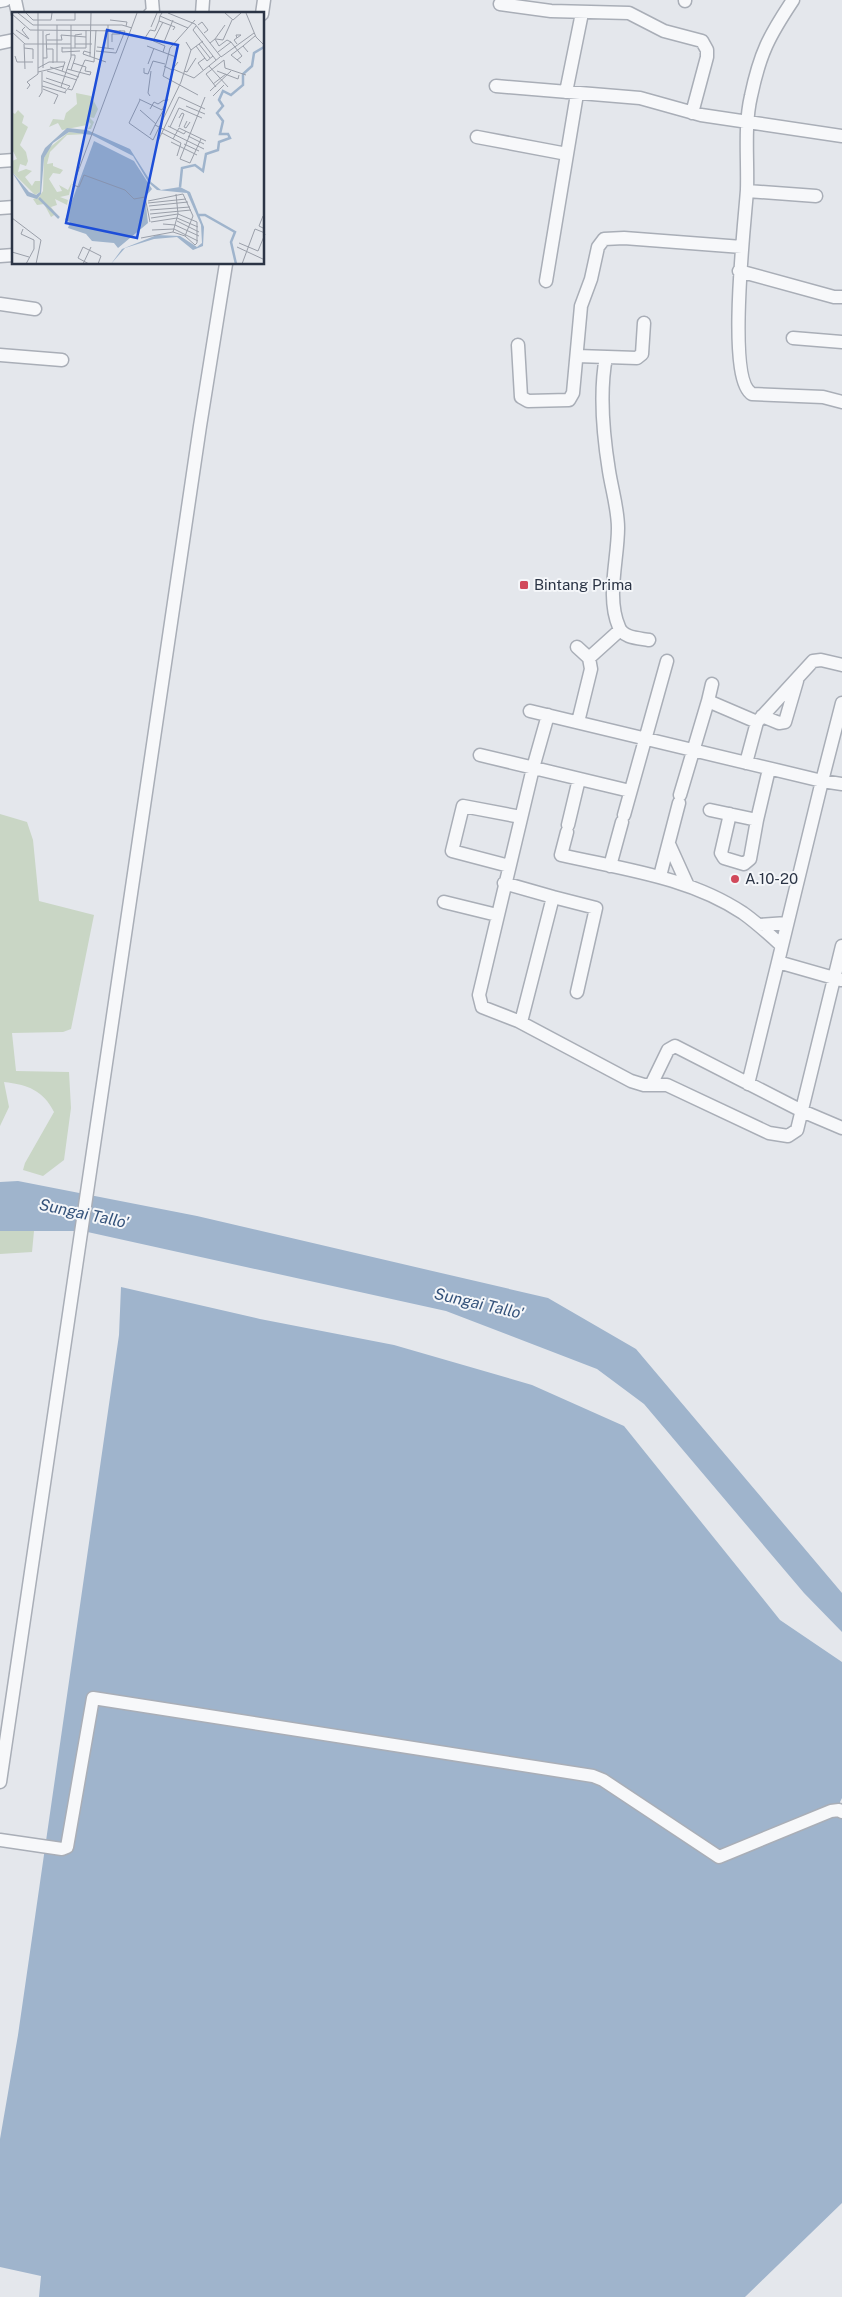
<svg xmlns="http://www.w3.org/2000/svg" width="842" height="2297" font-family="'Public Sans',sans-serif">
<rect width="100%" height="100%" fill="#e4e7ec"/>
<path fill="#c9d6c5" d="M0,814L27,822L33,840L39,901L94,915L71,1029L63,1032L12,1033L16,1071L69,1072L71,1108L64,1160L43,1176L23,1170L25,1163L54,1112C43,1090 28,1085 4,1082L9,1107L0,1126Z
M0,1231H34L32,1252L0,1254Z"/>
<path fill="#9fb4cc" d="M18,1181L197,1216L548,1298L636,1349L842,1593V1632L804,1593L644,1404L597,1369L446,1311L83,1231H0V1182Z
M121,1287L260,1319L394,1345L532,1385L624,1426L780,1620L842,1662V1798L840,1802L842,1808V2203L745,2297H39L41,2276L0,2267V2139L18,2035L119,1335Z"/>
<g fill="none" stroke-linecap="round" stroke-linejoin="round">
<g stroke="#a9aeb7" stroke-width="15">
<path id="minor" d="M15,0L18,14
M793,0C769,36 760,53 751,96C744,126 748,159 747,190C745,221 726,379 752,394L823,397L842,402
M0,1L5,0
M685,1V0
M500,4L551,11L629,13L664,31L702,41L707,50V57L692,113
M150,14L153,12L152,0
M202,14L203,0
M262,14L264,0
M0,43L14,40
M496,86L640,98L701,115L842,136
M566,92L582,13
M477,137L567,154
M0,161L14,160
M747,191L816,196
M0,208L14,207
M0,256L14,255
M739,271L834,297H842
M546,281L577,94
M0,304L35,309
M793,338L842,342
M518,345L521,397L528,401L569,400L573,393L581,306L591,279L598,247L604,239L624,238L742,247
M0,355L62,360
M577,356L637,358L642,354L644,323
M606,357C599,394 603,434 609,471C612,490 618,509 618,528C618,560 606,597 619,627C623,638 638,638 649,640
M577,647L589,658L591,669L578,722
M589,658L620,630
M708,701L712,684
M530,711L822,781L842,703
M548,715L533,768L479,995L482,1007L518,1021L631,1081L644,1085H667L769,1133L788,1136L797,1130L842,946
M762,716L779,723L785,722L797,681
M480,755L630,791
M746,763L757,722
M680,795L708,701L757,722L813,661L821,660L842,665
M710,810L757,820L769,769
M730,814L721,853L724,858L744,864L750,859L757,820
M624,815L667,661
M568,825L579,779
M567,832L561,855C622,869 689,877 743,913C757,923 769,934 781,945
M669,844L688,886
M509,866L452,851L463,806L521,817
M610,866L622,822
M660,876L679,803
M504,883L553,897L521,1022
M553,897L596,908L577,992
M444,902L497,915
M759,925L787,923
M778,962L822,781L842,784
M748,1084L778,962L841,980
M651,1085L668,1050L675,1046L802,1111L842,1128
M0,1782L200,426L226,264
M0,1840L62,1849L67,1847L93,1698L593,1776L603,1780L719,1857L831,1811L839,1810L842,1812"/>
</g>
<use href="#minor" stroke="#f7f8fa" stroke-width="12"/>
</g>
<g fill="#d1495b" stroke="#f4f6f9" stroke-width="2">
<rect x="519" y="580" width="10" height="10" rx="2.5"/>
<circle cx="735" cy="879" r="5"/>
</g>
<g text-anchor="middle" stroke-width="4" stroke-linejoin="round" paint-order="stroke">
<g font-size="15" fill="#2b3445" stroke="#f4f6f9" text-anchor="start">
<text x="534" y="590">Bintang Prima</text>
<text x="745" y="884">A.10-20</text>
</g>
<g font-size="16" font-style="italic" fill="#34527a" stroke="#f4f6f9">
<text transform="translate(84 1213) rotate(12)" y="6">Sungai Tallo'</text>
<text transform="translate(479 1303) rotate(13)" y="6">Sungai Tallo'</text>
</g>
</g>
<g transform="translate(12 12)">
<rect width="252" height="252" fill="#e4e7ec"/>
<path d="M64,81L79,84L86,97L82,106L77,105L82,110L79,117H76L79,112L76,109L75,113L50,118L46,111L37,115L41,107L52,108L54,101L65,92ZM6,98L12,104L10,111L16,115L8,133L14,140L16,149L14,154L8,152L6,160L14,157L20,159L13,165L20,174L23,169H28V180L23,183L0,160V149L5,147L0,137V100L3,102ZM57,120L76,122L55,123L38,140L35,152L41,151V154L51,158L48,162L41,161L37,167L45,180L50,179L47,173L56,178L60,170L57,183L48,185L56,188L55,193L43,187L45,193L39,195L44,202L39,205L32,192L25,193L21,187L27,185L31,179L32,146L37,136Z" fill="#c9d6c5"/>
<path d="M55,116L75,118L118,137L139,170L149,178L168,175L178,180L192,215L191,234L181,238L165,225L142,227L113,236L99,252L110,237L145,223L168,224L185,235L190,231L189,213L175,181L145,178L137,171L121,144L80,123L57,120L41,131L32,146L29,182L25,187L15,184L0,160L17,180L24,183L28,180L29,144L33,136ZM82,129L122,149L140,177L133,185L136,211L106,236L102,231L80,229L74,222L56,216L58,210L53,208Z" fill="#9fb4cc"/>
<path fill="none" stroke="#9fb4cc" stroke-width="2.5" d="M168,175L170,156L183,153L191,159L194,142L206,138L207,130L218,126L216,122H208L211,109L205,101L211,94L207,88L211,79L219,83L231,73V62L240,54L242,41L252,35M27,186L47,206M187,203H193L223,220L219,230L224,252"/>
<path fill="none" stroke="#9a9fa9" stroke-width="1" d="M6,1L21,13H110L120,16M14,1L21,8H39L40,1M125,1L61,173L67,175L72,163L113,178L122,187L133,185L138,210M150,1L148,4L176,16M156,1L183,12L209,45L242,21M213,1L221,8L229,1M234,1L244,25L253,34M0,2L18,18L113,19M148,4L147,9L163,15L161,18M44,8H63V1M98,8L115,10L114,14M183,8L158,36L151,64L186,83M45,13V50M186,13L190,10L196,18L192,21M184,14L181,18L204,48M139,15L145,1M4,18L17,27L10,18L13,15M31,19V56M0,20L13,32H59M133,26L138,18L143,19L147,9M137,27L153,34L151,40M203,27L213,13M204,27L211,28L220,8M35,28H50L49,23L74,25M141,29L151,10M100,30V22H108V18M152,30L161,8M174,30L179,38L191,29M198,31L203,27L207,34L215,28L219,30M12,32L13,57M63,32H80M187,32L198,46M225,32L222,28L229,23H224L225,26M135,34L164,45M184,34L195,49L201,44M231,34L243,24M50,35V40L68,39M85,35L102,37M12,36L21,37V47M50,36H74V18M63,36V23L70,22M96,36V13M35,37H41V51M84,39L104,41L113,19M206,40L219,30L230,44L225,48M79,41L72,39L71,42L94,50M3,44L5,50H21M78,44L79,1M31,46H35L34,23L38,22M212,48L213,56L234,63M61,51L74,55L73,59M229,51L219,43L231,34L236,40M136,52L142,36M152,54L160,58L166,50M197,54L216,75M38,55L67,65M26,56L37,50H53L50,59M132,56V61L136,62L141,49L153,52M55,57L78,63L79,60L73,59M161,57L182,66L208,45M59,58L63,46V43H59M191,58L186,51L193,46M35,59L65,68M172,59L175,60L184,46M205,59L226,67L227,63M26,60L52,54M34,66L58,74L52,81M31,69L54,77M201,72L214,62M30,74L54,81M49,75L59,45V13M204,75L194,62L212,48M15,77L18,73L15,70L26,62V1M31,77L46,83L42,92M56,77L60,78L73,48L82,50L84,18M198,79L219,59M138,84L136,81L139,59M201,84L212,73M27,85L30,80V60M167,85L193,97M127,87L150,98L156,87M128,88L117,111L141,128L169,70L179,38M174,94L193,102M138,97L142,90L146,92L152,88L155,90M128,98L144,112M175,109L172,115L174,116L178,110M143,113L151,99M156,114L172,122L174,119M158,115L167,96L190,106M167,115L172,102L170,101L167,106M150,121L169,131L165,144M138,123L143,113L192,137M176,124L192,132M161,127L167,116L194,129M189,127L178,151L168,147L193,85M146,129L167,85M159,130L185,143M172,132L187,139M136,189L171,182L181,204L173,224M136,191L174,187M137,194L176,190M138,198L178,195M138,202L179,198M251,204L247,214L253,217M0,206L29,228L24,252M139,206L166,202L185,210V231L183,233L173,224L161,220L166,202L164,182M165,206L186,215M165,209L187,220M139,210L165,206M151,212L163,213L187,224M11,217L9,222L22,228V237L14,252M140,218L162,217L186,229M129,226L161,220M227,231L246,239L253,222M225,235L253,248M0,240L17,245M71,252L79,235M77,252L66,246L71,235L89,244L86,252M230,252L243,217L253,221"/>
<path fill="#1d4ed8" fill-opacity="0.15" stroke="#1d4ed8" stroke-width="2.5" d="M95,18L166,33L125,226L54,211Z"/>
<rect width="252" height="252" fill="none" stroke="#2b3445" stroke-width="2.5"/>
</g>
</svg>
